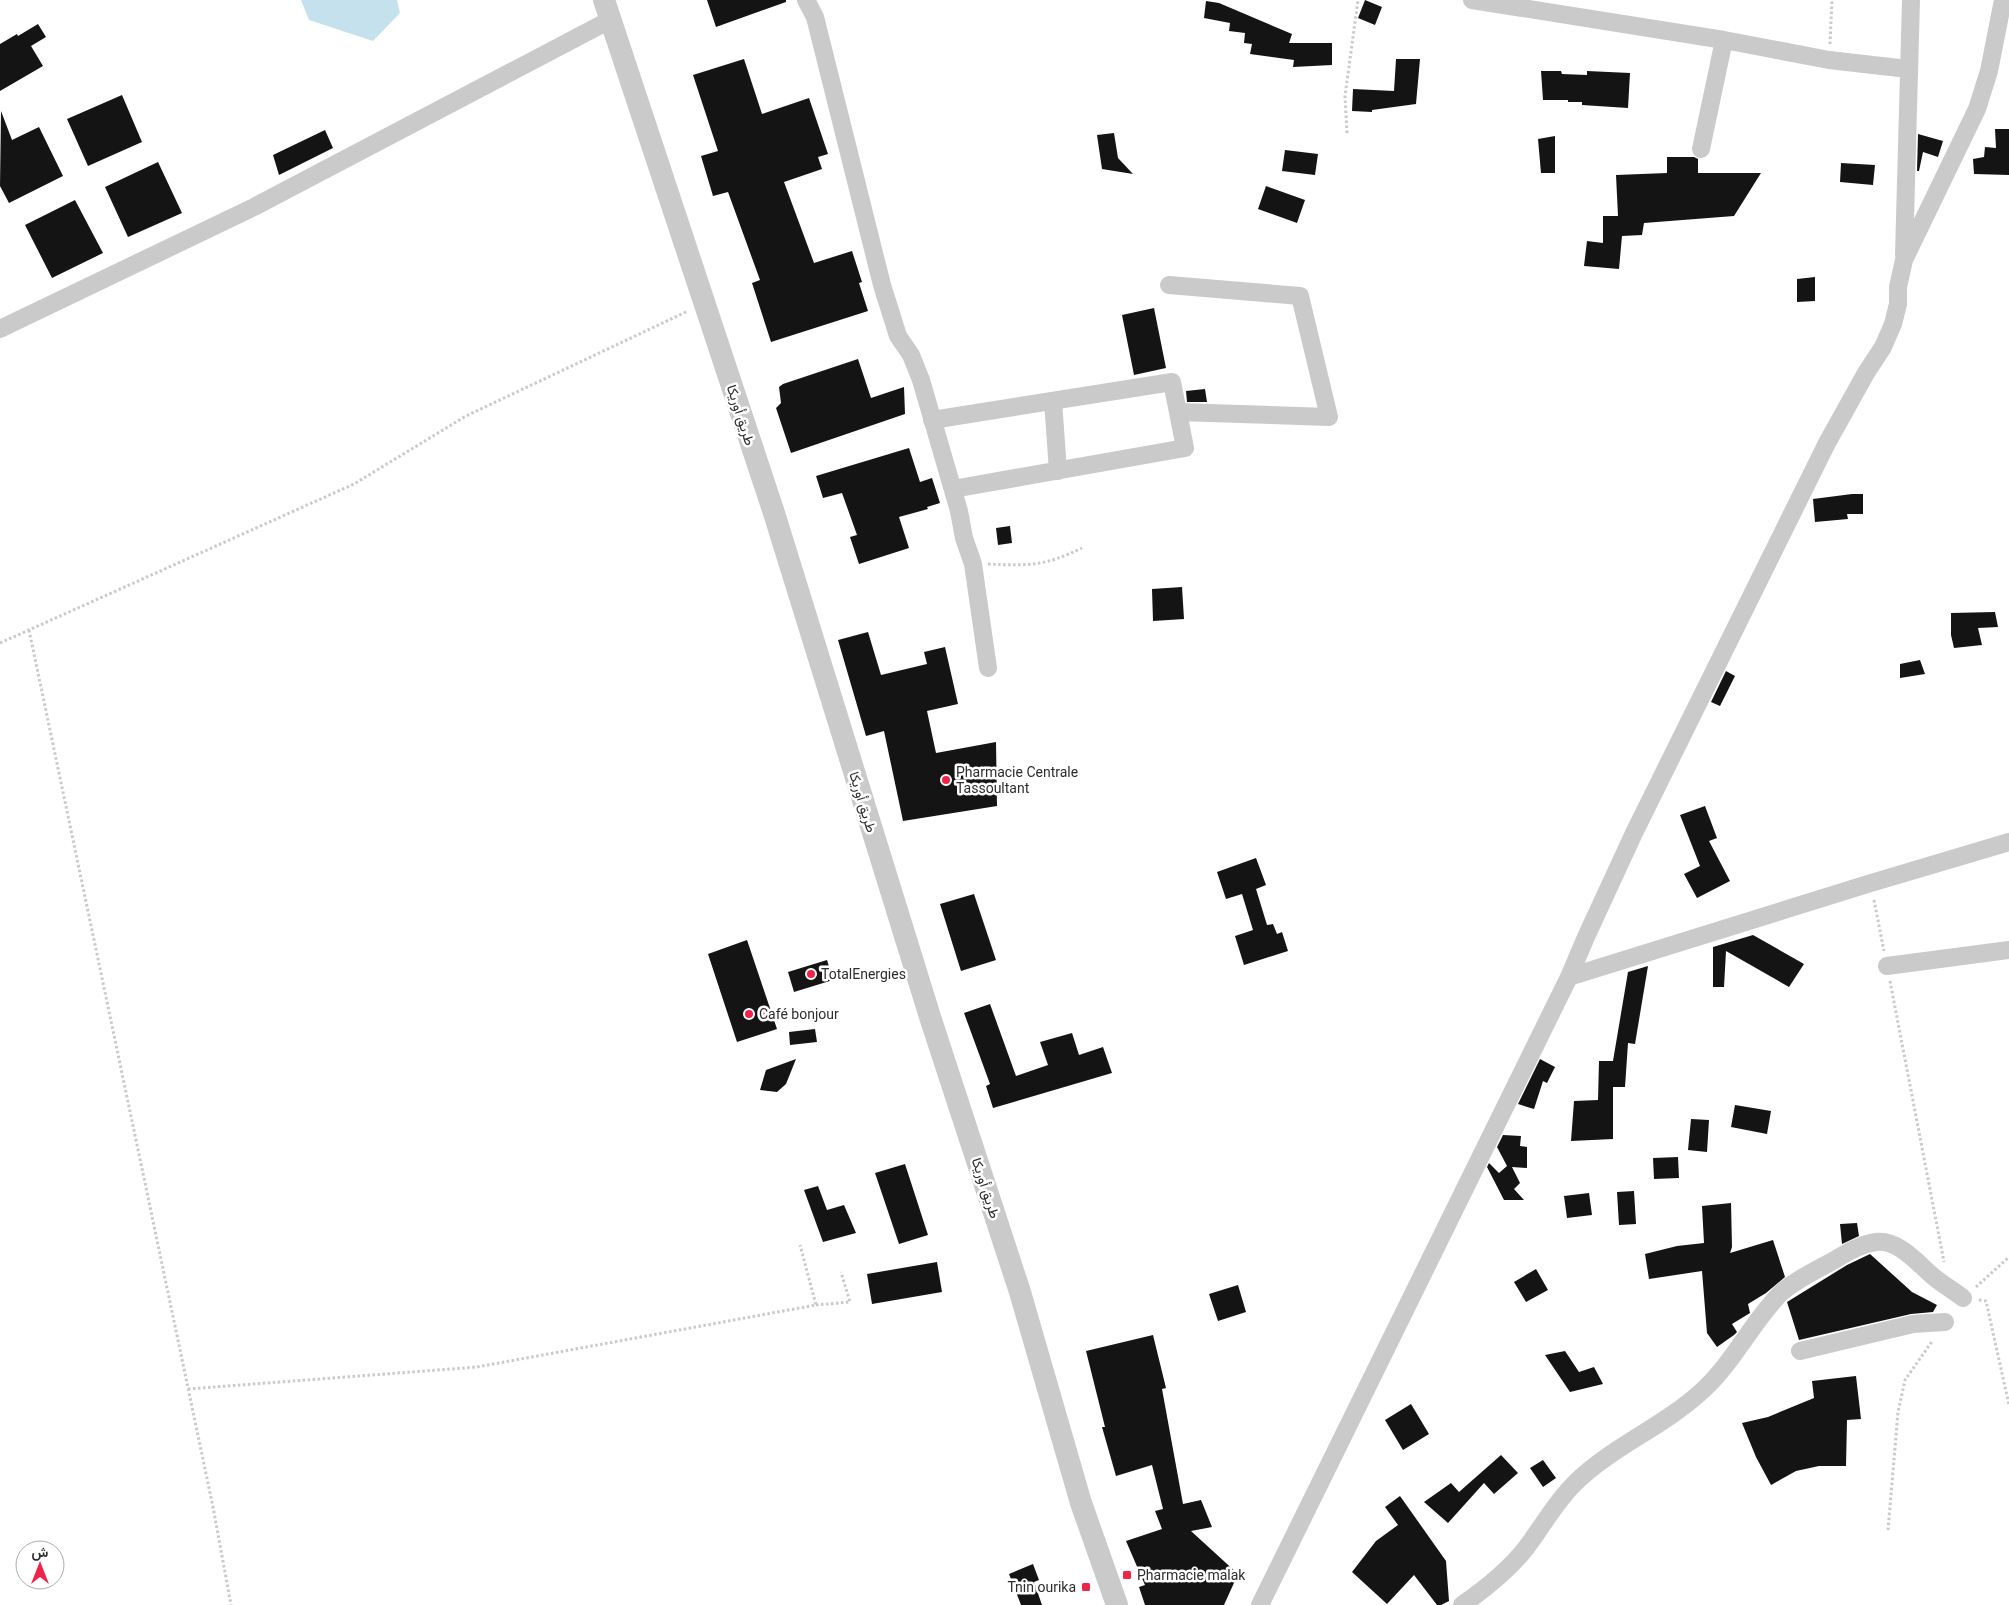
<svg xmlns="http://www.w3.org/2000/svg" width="2009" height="1605" font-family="Roboto,Vazirmatn,sans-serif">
<rect width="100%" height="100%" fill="#fff"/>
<path fill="#c4e1ed" d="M301,0H397L400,13L373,41L309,20Z"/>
<path fill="#141414" d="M707,0H786V2L716,27Z
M1365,0L1382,7L1375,25L1358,18Z
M1206,1L1219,3L1292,34L1289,43H1332V65L1293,67L1294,60L1250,54L1252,44L1244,43L1245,33L1229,31L1230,23L1204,18Z
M38,24L46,37L31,46L43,66L0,91V44L17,34L18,36Z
M744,59L762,114L809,98L828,154L818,157L822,169L784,182L814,263L852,251L862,282L859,283L868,311L771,342L752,283L760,280L728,192L713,196L701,156L718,151L693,75Z
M1396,59H1420L1416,104L1372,110V112L1352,111L1353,89L1394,91Z
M1541,71H1561L1562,74L1587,75V71L1630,73L1628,108L1582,105V102H1568V100H1543Z
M122,95L142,142L88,166L67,119Z
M1,111L12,140L39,127L63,176L9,203L0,186Z
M1995,129H2009V175L1974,174L1973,159L1984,157L1985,147L1996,148Z
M325,130L333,148L279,175L273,155Z
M1114,133L1118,158L1133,174L1102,169L1097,135Z
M1918,134L1943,141L1938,157L1923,152L1919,171H1917Z
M1555,136V173H1541L1538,139Z
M1285,150L1318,154L1315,175L1282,171Z
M1667,157H1694L1698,159V173H1761L1734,216L1644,223L1642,235L1622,236L1619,269L1584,266L1587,241L1603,243V216H1618L1616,175L1667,173Z
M158,162L182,213L128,237L105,187Z
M1841,163L1875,165L1873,185L1840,182Z
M1266,186L1305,200L1297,223L1258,209Z
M75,200L103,253L52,278L25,225Z
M1815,277V301L1797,302V279Z
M1154,308L1166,368L1134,375L1122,315Z
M858,359L871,398L904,387L905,414L791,453L776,408L781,403L779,387L783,384Z
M1205,389L1207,402H1187L1186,391Z
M909,448L920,482L932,478L940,503L927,507L928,509L899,517L909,548L859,564L850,537L857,535L842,493L823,498L816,476Z
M1852,494H1863V514H1847L1848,519L1815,522L1813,499Z
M1010,526L1012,543L998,545L996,528Z
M1182,587L1184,619L1153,621L1152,589Z
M1995,612L1998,627L1978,628L1982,645L1954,648L1951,635V613Z
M868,632L881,675L927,664L924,652L945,647L958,704L927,711L936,753L996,742L997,806L903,821L884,731L866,736L838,640Z
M1920,660L1925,674L1900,678V664Z
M1726,671L1735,676L1720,706L1711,702Z
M1705,806L1717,838L1709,841L1730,881L1697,898L1684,874L1700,866L1680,815Z
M1256,858L1266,885L1256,889L1267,925L1273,924L1277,934L1282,932L1288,951L1244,965L1235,936L1253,930L1242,894L1226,899L1217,872Z
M974,894L996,960L961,971L940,904Z
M1753,935L1804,964L1789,987L1726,951L1724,987H1713V947Z
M747,940L777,1029L737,1042L708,954Z
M827,960L833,980L794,992L788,972Z
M1648,966L1635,1044L1628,1043L1625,1087H1613V1139L1571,1141L1574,1101L1598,1100L1599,1061H1613L1628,972Z
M990,1004L1016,1076L1048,1065L1040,1042L1072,1033L1079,1055L1103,1047L1112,1073L993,1108L986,1086L990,1084L964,1013Z
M815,1029L817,1042L790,1045L789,1032Z
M796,1059L786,1084L777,1092L760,1090L766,1070Z
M1540,1059L1555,1067L1547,1083L1543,1081L1534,1109L1518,1104Z
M1735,1105L1771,1111L1767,1134L1731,1127Z
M1691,1119L1709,1120L1707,1152L1688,1150Z
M1503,1135L1521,1136L1520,1146L1527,1147V1168L1512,1167L1520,1183L1514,1189L1524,1200H1504L1487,1167L1489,1163L1499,1173L1507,1166L1497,1147Z
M1678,1157L1679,1178L1654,1179L1653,1158Z
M905,1164L928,1235L899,1244L875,1173Z
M818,1186L827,1210L844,1205L856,1233L823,1242L804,1190Z
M1634,1191L1636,1224L1619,1225L1617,1192Z
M1589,1193L1592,1215L1567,1218L1564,1196Z
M1731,1203L1732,1247L1730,1253L1773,1240L1785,1277L1766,1293L1748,1304L1750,1313L1732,1324L1737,1332L1734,1335L1717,1347L1707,1333L1702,1271L1649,1279L1645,1254L1677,1246L1704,1243L1702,1206Z
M1857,1223L1859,1236L1842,1244L1840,1224Z
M1870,1254L1912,1292L1937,1305L1933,1312L1911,1314L1799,1340L1787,1302L1847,1265Z
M937,1262L942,1292L872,1304L867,1274Z
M1536,1269L1548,1290L1526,1302L1514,1282Z
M1238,1285L1246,1312L1218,1321L1209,1294Z
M1153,1335L1166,1388L1162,1389L1183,1504L1201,1500L1212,1527L1191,1531L1238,1574L1224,1605H1145L1139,1587L1145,1585L1126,1541L1162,1529L1155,1511L1163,1509L1152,1465L1116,1476L1102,1427H1105L1086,1351Z
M1565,1351L1579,1372L1594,1367L1603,1384L1570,1392L1545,1355Z
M1856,1376L1861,1419L1847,1420L1846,1466H1819L1796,1471L1771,1485L1756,1457L1742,1423L1768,1417L1814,1398L1812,1381Z
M1411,1404L1429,1434L1403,1450L1385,1420Z
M1501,1455L1518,1473L1494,1494L1484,1483L1448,1523L1424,1502L1451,1483L1459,1492Z
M1543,1460L1556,1478L1543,1487L1530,1468Z
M1400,1496L1446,1561L1449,1601L1441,1605H1437L1414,1575L1387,1604L1352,1572L1376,1541L1398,1525L1385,1507Z
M1033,1564L1039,1580L1034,1582L1042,1605H1021L1009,1574Z"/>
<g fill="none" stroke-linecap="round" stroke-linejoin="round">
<path stroke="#cacaca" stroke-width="3" stroke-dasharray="2.5 2.5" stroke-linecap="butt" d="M1830,44L1832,0
M1347,133L1345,96L1358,0
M988,564C1029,566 1045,566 1082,548
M29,630L213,1507L231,1605
M0,643L354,484L466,416L688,311
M1874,900L1884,951
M1890,981L1944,1262
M1976,1287L2009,1257
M1979,1300L1986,1301L2009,1405
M816,1305L850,1302L841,1272
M188,1389L477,1367L816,1305L800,1245
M1888,1530L1898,1412L1905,1380L1933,1340"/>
<path stroke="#cacaca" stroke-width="18" d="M806,0L815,17L882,285L898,336L911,355L921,380L959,511L964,538L973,564L988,668
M1472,0L1724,40L1829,60L1908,69
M1701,149L1724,40
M1904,255L1911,0
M1169,285L1300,296L1329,417L1178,412
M0,329L254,207L610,20
M1053,401L1058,471
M932,420L1172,382L1185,448L953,489
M1887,966L2009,950
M1569,977L1871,883L2009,842
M1800,1351L1913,1324L1945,1322
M1260,1605L1569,977L1586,937L1634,833L1827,443L1866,373L1883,347L1893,324L1898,304V287L1904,260L1977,109L1989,71L2003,0
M1462,1605C1485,1589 1509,1570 1526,1548C1542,1527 1555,1503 1574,1484C1611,1447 1663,1427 1702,1391C1732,1364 1750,1326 1777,1297C1788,1284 1816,1270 1831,1262C1845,1254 1860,1244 1876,1242C1899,1239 1919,1265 1935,1278C1944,1285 1954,1291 1963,1298"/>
<path stroke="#cacaca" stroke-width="22" d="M604,0L774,513L931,1020L1020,1292L1081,1503L1117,1605"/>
</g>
<g fill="#f02448" stroke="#fff" stroke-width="2">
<circle cx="946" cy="780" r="5"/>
<circle cx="811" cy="974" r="5"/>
<circle cx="749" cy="1014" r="5"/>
<rect x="1122" y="1570" width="10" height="10" rx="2.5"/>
<rect x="1081" y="1582" width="10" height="10" rx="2.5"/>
</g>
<g text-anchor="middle" stroke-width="5" stroke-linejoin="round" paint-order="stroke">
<g font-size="14" fill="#2d2d2d" stroke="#fff">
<text transform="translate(741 415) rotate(72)" y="5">طريق أوريكا</text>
<text transform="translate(863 802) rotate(73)" y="5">طريق أوريكا</text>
<text transform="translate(986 1188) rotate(72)" y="5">طريق أوريكا</text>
</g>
<g font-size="14" fill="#2d2d2d" stroke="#fff" text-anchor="start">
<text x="956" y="777">Pharmacie Centrale<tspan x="956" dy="16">Tassoultant</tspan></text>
<text x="821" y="979">TotalEnergies</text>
<text x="759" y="1019">Café bonjour</text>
<text x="1137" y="1580">Pharmacie malak</text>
<text x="1076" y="1592" text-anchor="end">Tnin ourika</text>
</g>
</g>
<g transform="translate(40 1565)"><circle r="24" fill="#ffffff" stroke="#ababab"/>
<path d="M0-4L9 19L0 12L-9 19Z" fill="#f02448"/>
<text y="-8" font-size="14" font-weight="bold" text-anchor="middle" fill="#2d2d2d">ش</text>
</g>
</svg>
